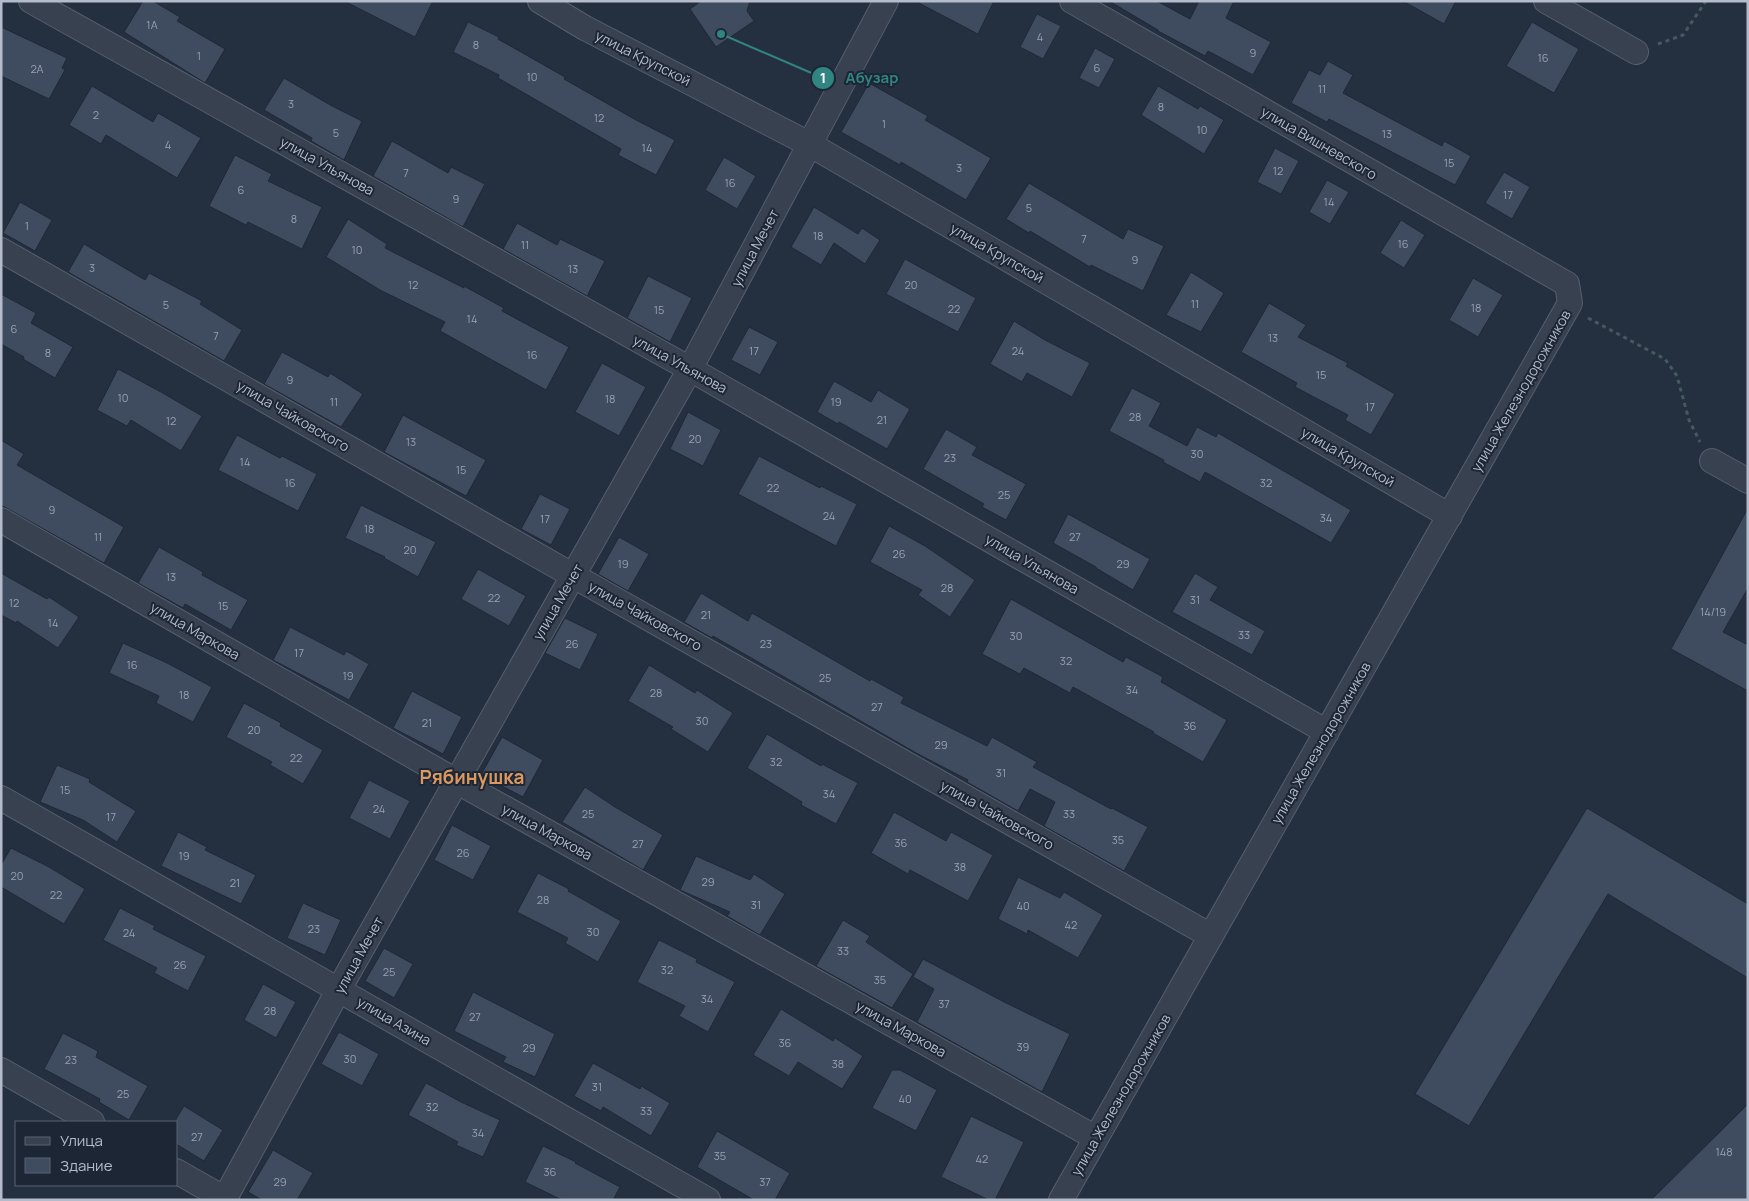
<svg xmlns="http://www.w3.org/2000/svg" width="1749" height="1201" font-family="Manrope,sans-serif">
<rect width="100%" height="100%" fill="#242f40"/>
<path fill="#3f4c60" stroke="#1f2837" d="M143,1H153L180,17L177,21L225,49L205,83L124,32Z
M344,1H433L415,37Z
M701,1H750L747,11L754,21L716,47L690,9Z
M915,1H994L978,34Z
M1109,1H1157L1190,19L1199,1H1234L1226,18L1271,42L1253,75L1208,51L1205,56L1158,31V30Z
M1403,1H1456L1444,24Z
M1037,14L1061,26L1043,59L1020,47Z
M468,22L499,37L498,39L565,77L564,79L636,120L675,140L656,175L618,155L621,149L498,78L499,75L453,52Z
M1532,22L1579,49L1554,93L1506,66Z
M1,27L67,58L62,68L65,70L49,99L1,76Z
M1095,48L1115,59L1099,88L1079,78Z
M1328,61L1353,75L1343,93L1442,146L1444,141L1471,156L1455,185L1329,119L1327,122L1291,103L1309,70L1320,75Z
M284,78L332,106L362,121L344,160L311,141L312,138L264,110Z
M869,83L928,116L925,120L991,158L966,200L901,162L900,165L841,132Z
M92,86L153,122L158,113L201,138L177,178L106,135L101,144L69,125Z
M1158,86L1198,109L1200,106L1224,120L1204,154L1141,115Z
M392,141L448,173L451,167L485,184L463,227L373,176Z
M1275,148L1299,161L1281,194L1257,182Z
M235,155L272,174L268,181L322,207L302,249L248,222L246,225L209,206Z
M724,157L756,176L737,209L705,190Z
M1504,172L1530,187L1512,219L1485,203Z
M1327,180L1349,192L1330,224L1309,212Z
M1029,183L1123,239L1128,229L1164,246L1143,291L1091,265L1090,267L1030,231L1029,233L1006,219Z
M20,202L52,220L35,251L3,233Z
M814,207L858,234L862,228L880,240L865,264L834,243L821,265L791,247Z
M348,219L387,244L385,248L464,288V286L504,308L502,311L569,347L546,390L440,331L445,322L380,290L326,257Z
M1401,220L1425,235L1404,268L1380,253Z
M517,223L557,245L560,239L605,261L587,296L503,249Z
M84,244L145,280L149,273L202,301L200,304L242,330L224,361L68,272Z
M905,259L976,298L958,332L886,294Z
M1191,272L1224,293L1201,332L1166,315Z
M648,276L692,298L670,342L627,318Z
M1473,278L1503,295L1478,337L1449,320Z
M1,294L36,313L31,323L73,347L55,378L23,359L24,357L1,344Z
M1269,303L1306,325L1298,337L1348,363L1346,366L1395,394L1371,435L1345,420L1348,415L1295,387L1297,383L1241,352Z
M1014,321L1045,340L1090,363L1072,397L1027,373L1022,382L990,364Z
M749,327L778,342L760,375L731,360Z
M282,352L328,377L330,373L363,394L341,427L264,384Z
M602,363L646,387L619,436L575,412Z
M118,369L161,392L202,416L181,451L131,420L127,426L97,410Z
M834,381L871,402L878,390L910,409L887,449L839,422L838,424L817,412Z
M1132,388L1161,403L1149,426L1187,446L1197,427L1216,437L1218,433L1351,510L1331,543L1214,477L1205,472L1200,482L1163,462L1164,460L1109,431Z
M688,412L721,430L703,466L670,449Z
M403,415L486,460L466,496L384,452Z
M946,429L977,447L972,455L1026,484L1006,520L982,507L984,504L923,469Z
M237,435L280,458L282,456L317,474L298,511L218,470Z
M1,440L24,454L17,465L124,527L104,563L1,505Z
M759,456L820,488L821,486L857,504L836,546L738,494Z
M540,494L570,509L551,545L521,529Z
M361,505L436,542L418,577L384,558L385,557L345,538Z
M1748,508V588L1723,632L1748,645V691L1671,649Z
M1068,514L1150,559L1133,590L1096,568V567L1053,543Z
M889,526L925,546L975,580L950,617L918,595L922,590L870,562Z
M619,537L649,554L628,591L598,574Z
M159,547L203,572L202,575L248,600L231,630L185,604L183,608L138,583Z
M478,569L526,596L509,626L461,599Z
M1,573L47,599L49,597L79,617L58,648L17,621L16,623L1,615Z
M1195,573L1218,587L1210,600L1265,631L1252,655L1172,612Z
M701,593L748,621L752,613L870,681L871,679L904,697L901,703L987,746L992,737L1037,762L1033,767L1111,809L1112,808L1148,827L1124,871L1044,826L1055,802L1030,789L1018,811L967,782L968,780L918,754L713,636L712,638L684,622Z
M1011,599L1123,662L1126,657L1163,677L1161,682L1227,720L1203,762L1153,733L1154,732L1073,687L1070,693L1024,668L1020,674L982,654Z
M565,618L598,634L580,670L545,653Z
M290,627L344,655L346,651L369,664L349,700L273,660Z
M123,643L167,663L212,687L193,722L156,703L159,696L109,673Z
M649,665L695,693L697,690L733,713L708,752L671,729L673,727L628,701Z
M412,691L462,717L443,754L393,728Z
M244,703L281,723L280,726L323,750L303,784L270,765L272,762L226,737Z
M767,734L821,766L822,764L858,783L836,824L801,805L802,802L747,768Z
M502,737L543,760L523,797L481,775Z
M57,765L90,779L89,782L136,811L117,842L83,820L40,802Z
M369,780L410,801L390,839L349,818Z
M585,787L615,807L663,835L643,870L562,822Z
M1587,808L1748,904V978L1608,894L1469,1126L1415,1094Z
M894,812L946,841L951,832L993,855L968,901L910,870L908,874L871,853Z
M452,825L491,846L473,880L434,860Z
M178,832L207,847L205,850L256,875L241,904L161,866Z
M11,848L49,867L85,889L64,924L1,887V865Z
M696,856L750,880L754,874L785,894L760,935L727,916L730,912L680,890Z
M538,873L569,889L568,891L621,921L598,962L565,943L568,938L517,912Z
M1018,877L1060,898L1064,892L1103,915L1078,958L1028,930L1027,934L998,919Z
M303,903L341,920L325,955L287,938Z
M120,908L155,926L153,929L206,956L188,991L154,973L157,968L103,940Z
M843,920L870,936L866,942L913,974L892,1008L816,966Z
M659,940L697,959L696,962L735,982L708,1032L679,1016L685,1006L637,982Z
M384,948L413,964L394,998L365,981Z
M923,959L1004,1002L1070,1034L1042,1092L917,1022L934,989L913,977Z
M263,984L296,1002L276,1038L244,1020Z
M473,992L555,1034L535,1077L503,1062L506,1057L454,1031Z
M781,1009L833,1041L835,1038L863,1056L842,1089L798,1062L789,1076L753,1055Z
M339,1032L379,1054L362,1086L321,1064Z
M63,1033L98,1051L96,1057L148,1086L129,1120L99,1102L100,1099L44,1069Z
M593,1063L640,1089L641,1086L670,1103L651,1136L603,1107L601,1111L574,1096Z
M892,1070H900L937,1090L916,1131L872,1108Z
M426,1083L461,1102L500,1120L483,1157L456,1145L458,1142L408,1115Z
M1748,1104V1200H1651Z
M184,1106L223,1130L204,1161L176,1144V1119Z
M971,1116L1024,1142L995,1200H989L941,1177Z
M717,1131L790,1173L775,1200H754L697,1167Z
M543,1146L576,1162L575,1163L620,1187L613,1200H562L525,1182Z
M273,1150L313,1173L297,1200H262L248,1192Z"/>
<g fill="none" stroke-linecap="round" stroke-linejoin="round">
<g stroke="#565f6e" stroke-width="26">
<path id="minor" d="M31,1L690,369L1327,732
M540,1L585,28L811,145L1450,516
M1546,1L1636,52
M1,250L572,575L1211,936
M1712,461L1748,481
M1,520L456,781L1096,1138
M1,798L708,1200
M1,1070L92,1122
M176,1171L227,1200
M224,1200L339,989L690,369L886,1
M1061,1200L1570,303L1567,284L1072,1"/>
</g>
<path stroke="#445a5e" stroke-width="3" stroke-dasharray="4 4" stroke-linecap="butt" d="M1658,44L1683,35L1706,1
M1588,318L1665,359L1677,376L1689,420L1700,442"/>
<use href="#minor" stroke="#384150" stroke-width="24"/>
</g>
<g text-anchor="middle" stroke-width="4" stroke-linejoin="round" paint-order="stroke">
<g font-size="11" fill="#97a0b0">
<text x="152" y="29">1А</text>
<text x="1040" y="41">4</text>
<text x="476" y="49">8</text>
<text x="1253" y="57">9</text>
<text x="199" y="60">1</text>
<text x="1543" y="62">16</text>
<text x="1097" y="72">6</text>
<text x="37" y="73">2А</text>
<text x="532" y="81">10</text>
<text x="1322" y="93">11</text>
<text x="291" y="108">3</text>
<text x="1161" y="111">8</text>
<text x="96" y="119">2</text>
<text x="599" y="122">12</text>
<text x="884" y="128">1</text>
<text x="1202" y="134">10</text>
<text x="336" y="137">5</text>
<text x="1387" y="138">13</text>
<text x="168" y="149">4</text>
<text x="647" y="152">14</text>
<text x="1449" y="167">15</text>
<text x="959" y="172">3</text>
<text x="1278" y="175">12</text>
<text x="406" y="177">7</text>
<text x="730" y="187">16</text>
<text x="241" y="194">6</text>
<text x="1508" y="199">17</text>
<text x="456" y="203">9</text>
<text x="1329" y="206">14</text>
<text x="1029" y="212">5</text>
<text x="294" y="223">8</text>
<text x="27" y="230">1</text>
<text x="818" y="240">18</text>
<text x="1084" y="243">7</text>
<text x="1403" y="248">16</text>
<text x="525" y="249">11</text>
<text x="357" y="254">10</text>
<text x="1135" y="264">9</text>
<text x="92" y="272">3</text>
<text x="573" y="273">13</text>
<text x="413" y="289">12</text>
<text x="911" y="289">20</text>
<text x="1195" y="308">11</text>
<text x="166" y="309">5</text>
<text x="1476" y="312">18</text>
<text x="954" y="313">22</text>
<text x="659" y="314">15</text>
<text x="472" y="323">14</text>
<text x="14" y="333">6</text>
<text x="216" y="340">7</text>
<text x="1273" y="342">13</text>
<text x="754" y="355">17</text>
<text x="1018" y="355">24</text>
<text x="48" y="357">8</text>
<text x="532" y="359">16</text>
<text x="1321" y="379">15</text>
<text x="290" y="384">9</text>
<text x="123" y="402">10</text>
<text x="610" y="403">18</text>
<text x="334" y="406">11</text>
<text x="836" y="406">19</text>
<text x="1370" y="411">17</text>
<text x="1135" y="421">28</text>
<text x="882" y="424">21</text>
<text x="171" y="425">12</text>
<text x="695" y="443">20</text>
<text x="411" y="446">13</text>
<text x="1197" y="458">30</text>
<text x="950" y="462">23</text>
<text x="245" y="466">14</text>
<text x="461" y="474">15</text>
<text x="290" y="487">16</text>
<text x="1266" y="487">32</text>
<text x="773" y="492">22</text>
<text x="1004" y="499">25</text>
<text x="52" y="514">9</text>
<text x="829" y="520">24</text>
<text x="1326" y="522">34</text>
<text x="545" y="523">17</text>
<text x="369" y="533">18</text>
<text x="98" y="541">11</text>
<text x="1075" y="541">27</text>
<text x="410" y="554">20</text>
<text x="899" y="558">26</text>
<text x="623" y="568">19</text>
<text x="1123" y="568">29</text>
<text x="171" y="581">13</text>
<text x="947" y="592">28</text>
<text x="494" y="602">22</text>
<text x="1195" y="604">31</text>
<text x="14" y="607">12</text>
<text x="223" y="610">15</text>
<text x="1713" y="616">14/19</text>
<text x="706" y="619">21</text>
<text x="53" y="627">14</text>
<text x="1244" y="639">33</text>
<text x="1016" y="640">30</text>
<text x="572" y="648">26</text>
<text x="766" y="648">23</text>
<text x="299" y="657">17</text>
<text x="1066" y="665">32</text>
<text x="132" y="669">16</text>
<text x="348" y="680">19</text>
<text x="825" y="682">25</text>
<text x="1132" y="694">34</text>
<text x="656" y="697">28</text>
<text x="184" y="699">18</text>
<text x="877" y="711">27</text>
<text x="702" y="725">30</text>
<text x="427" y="727">21</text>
<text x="1190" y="730">36</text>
<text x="254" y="734">20</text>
<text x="941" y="749">29</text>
<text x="296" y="762">22</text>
<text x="776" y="766">32</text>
<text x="1001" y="777">31</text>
<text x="65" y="794">15</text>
<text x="829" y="798">34</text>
<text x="379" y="813">24</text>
<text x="588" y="818">25</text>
<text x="1069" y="818">33</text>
<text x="111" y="821">17</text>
<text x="1118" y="844">35</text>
<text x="901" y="847">36</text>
<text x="638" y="848">27</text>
<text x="463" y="857">26</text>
<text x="184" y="860">19</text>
<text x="960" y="871">38</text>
<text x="17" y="880">20</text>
<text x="708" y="886">29</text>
<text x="235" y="887">21</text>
<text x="56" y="899">22</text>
<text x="543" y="904">28</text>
<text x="756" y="909">31</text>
<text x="1023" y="910">40</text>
<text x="1071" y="929">42</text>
<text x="314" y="933">23</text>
<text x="593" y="936">30</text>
<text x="129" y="937">24</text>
<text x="843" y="955">33</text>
<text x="180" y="969">26</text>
<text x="667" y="974">32</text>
<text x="389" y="976">25</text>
<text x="880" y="984">35</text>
<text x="707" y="1003">34</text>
<text x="944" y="1008">37</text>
<text x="270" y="1015">28</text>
<text x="475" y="1021">27</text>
<text x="785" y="1047">36</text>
<text x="1023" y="1051">39</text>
<text x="529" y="1052">29</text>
<text x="350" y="1063">30</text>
<text x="71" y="1064">23</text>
<text x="838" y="1068">38</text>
<text x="597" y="1091">31</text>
<text x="123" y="1098">25</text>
<text x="905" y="1103">40</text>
<text x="432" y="1111">32</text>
<text x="646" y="1115">33</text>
<text x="478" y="1137">34</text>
<text x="197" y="1141">27</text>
<text x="1724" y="1156">148</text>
<text x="720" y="1160">35</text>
<text x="982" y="1163">42</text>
<text x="550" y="1176">36</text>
<text x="280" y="1186">29</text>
<text x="765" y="1186">37</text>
</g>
<g font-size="14" fill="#b4bccb" stroke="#1d2635">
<text transform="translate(643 58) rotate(27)" y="5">улица Крупской</text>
<text transform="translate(1319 143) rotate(30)" y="5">улица Вишневского</text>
<text transform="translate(327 166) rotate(29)" y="5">улица Ульянова</text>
<text transform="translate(755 248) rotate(-62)" y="5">улица Мечет</text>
<text transform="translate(997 253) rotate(30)" y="5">улица Крупской</text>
<text transform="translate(680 364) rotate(29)" y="5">улица Ульянова</text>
<text transform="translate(1521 391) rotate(-60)" y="5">улица Железнодорожников</text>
<text transform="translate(293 416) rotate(30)" y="5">улица Чайковского</text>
<text transform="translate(1348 457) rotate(30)" y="5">улица Крупской</text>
<text transform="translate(1032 564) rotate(30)" y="5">улица Ульянова</text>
<text transform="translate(558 602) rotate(-60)" y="5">улица Мечет</text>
<text transform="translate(645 616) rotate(29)" y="5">улица Чайковского</text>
<text transform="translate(195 631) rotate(30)" y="5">улица Маркова</text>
<text transform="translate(1321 743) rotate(-60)" y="5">улица Железнодорожников</text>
<text transform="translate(997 815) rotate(29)" y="5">улица Чайковского</text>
<text transform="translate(547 832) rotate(29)" y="5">улица Маркова</text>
<text transform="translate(359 955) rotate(-61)" y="5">улица Мечет</text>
<text transform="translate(394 1021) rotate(30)" y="5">улица Азина</text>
<text transform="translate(901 1029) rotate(29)" y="5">улица Маркова</text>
<text transform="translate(1121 1095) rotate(-60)" y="5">улица Железнодорожников</text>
</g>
<g font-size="19" font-weight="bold" fill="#da9960" stroke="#1d2635">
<text x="472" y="784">Рябинушка</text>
</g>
</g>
<path fill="none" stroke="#308481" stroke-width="2" d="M721 34L823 78"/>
<g fill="#308481" stroke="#1d2635" stroke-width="2">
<circle cx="721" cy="34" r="5"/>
<circle cx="823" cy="78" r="12"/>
</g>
<g font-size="15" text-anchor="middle" font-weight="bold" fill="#fff">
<text x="823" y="83">1</text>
</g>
<g font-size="15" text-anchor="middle" font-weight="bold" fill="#308481" stroke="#1d2635" stroke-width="4" stroke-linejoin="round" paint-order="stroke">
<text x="872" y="83">Абузар</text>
</g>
<rect width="1749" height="1201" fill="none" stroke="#b4bccb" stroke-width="5"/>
<rect x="15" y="1121" width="162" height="65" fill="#1d2635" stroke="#596271"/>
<rect x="25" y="1137" width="25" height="8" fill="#384150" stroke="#596271"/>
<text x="60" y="1146" font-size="15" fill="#b4bccb">Улица</text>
<rect x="25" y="1158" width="25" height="15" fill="#3f4c60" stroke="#596271"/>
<text x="60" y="1171" font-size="15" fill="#b4bccb">Здание</text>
</svg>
